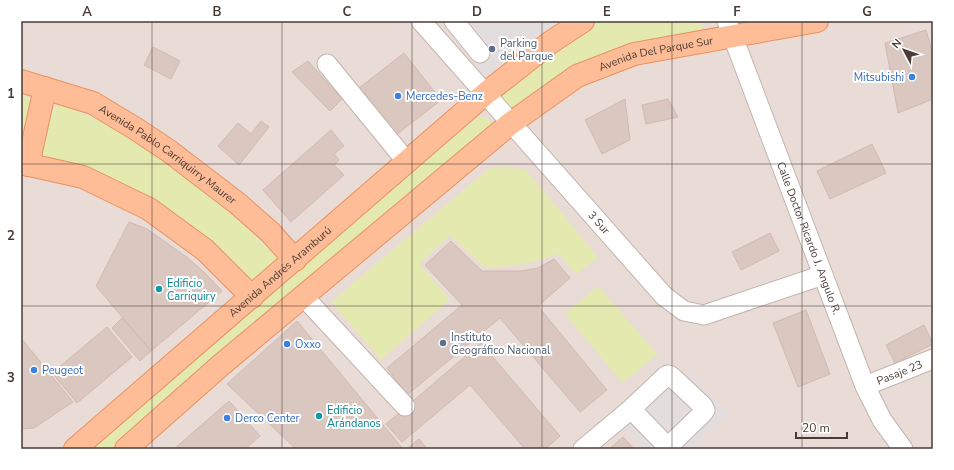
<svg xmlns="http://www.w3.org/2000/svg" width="954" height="470" font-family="'Nunito Sans',sans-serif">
  <rect width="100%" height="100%" fill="#f5ece8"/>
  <rect fill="#e9dcd6" x="21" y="21" width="912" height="428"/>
  <g fill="#e4eaaf">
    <path d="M598,21h102l4,12 -192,80 -13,-16c31,-27 61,-58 99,-76z"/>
    <polygon points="21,94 29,98 30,119 21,150"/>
    <path d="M61,104l70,30 100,79 47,44c-6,10 -13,22 -26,23l-213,-122 1,-14 12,-34z"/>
    <polygon points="482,117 487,117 491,123 492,127 118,449 92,449 91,446 94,441 477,118"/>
    <polygon points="491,167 525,169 598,257 576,274 559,254 520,265 485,268 450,235 419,264 450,299 381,360 331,302"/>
    <polygon points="598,286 657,354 623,383 565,314"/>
  </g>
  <g fill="#e3dedd">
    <polygon points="442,21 557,21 484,77"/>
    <polygon points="688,370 728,415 690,449 645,449 625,427"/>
  </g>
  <g fill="#dac7c0" stroke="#d2b9b0">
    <polygon points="926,30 933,54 933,99 898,113 885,43"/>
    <polygon points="153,47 180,61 171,79 144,65"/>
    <polygon points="404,53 441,100 391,139 354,92"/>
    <polygon points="308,61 342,99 330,111 292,72"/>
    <polygon points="625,99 630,140 602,154 585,120"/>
    <polygon points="668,99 678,117 646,124 642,105"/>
    <polygon points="261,121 269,127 239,165 218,146 238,123 251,134"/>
    <polygon points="331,130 344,146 334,154 339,160 334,165 344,175 291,222 263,190"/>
    <polygon points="872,144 886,173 830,199 817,171"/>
    <polygon points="129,222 147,229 188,258 205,273 222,291 151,351 96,286"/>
    <polygon points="770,233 779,251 741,270 732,252"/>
    <polygon points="451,241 482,271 520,271 538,268 554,259 570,278 538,306 607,390 580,412 500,318 407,395 387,368 462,305 425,265"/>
    <polygon points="806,310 830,374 798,387 773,323"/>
    <polygon points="122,318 151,351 140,361 112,328"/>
    <polygon points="297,321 403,449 296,449 227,384"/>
    <polygon points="924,325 933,344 895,363 886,345"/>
    <polygon points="107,327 132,357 77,403 52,373"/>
    <polygon points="21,338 73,402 34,428 21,429"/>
    <polygon points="481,343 560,436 545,449 525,449 470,385 402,442 386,424"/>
    <polygon points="229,401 260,436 245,449 174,449"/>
    <polygon points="623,437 634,449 609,449"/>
    <polygon points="419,439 427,449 409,449 408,448"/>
  </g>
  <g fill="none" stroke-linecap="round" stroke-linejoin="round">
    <defs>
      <g id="minor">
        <path id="s1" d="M421,21l243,275 20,15 20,4 119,-40"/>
        <polyline points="454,21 480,53"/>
        <path id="s2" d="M727,21l138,365 17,34 21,29"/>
        <polyline points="327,64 407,162"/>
        <polyline points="304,297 405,406"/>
        <path id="s3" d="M865,386l68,-27"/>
        <polyline points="583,449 631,409 667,375 669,375 672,377 703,406 705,410 703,413 671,444 669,445 664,443 631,409"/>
      </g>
      <g id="major">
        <path id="s4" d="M21,81l72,22 43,26 33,22 68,52 33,29 25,28"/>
        <polyline points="21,163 83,177 149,209 205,250 252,297"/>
        <polyline points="28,165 45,88"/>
        <path id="s5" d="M75,449l410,-355 66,-52 32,-21"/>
        <path id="s6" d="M126,449l95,-84 290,-242 66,-47 57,-22 183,-33"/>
      </g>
    </defs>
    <use href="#minor" stroke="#c4b4ad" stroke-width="21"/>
    <use href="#major" stroke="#e89162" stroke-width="24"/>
    <use href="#minor" stroke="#fff" stroke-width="19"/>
    <use href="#major" stroke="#ffbd97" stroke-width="22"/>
  </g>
  <path fill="none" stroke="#483b36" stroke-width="1" stroke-opacity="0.55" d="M152,21v428M282,21v428M412,21v428M542,21v428M672,21v428M802,21v428M21,164h912M21,306h912"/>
  <g fill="#5c6f8a" stroke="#fff" stroke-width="1.5">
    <circle cx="492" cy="49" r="4"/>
    <circle cx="443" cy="343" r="4"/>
  </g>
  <g fill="#3f7fe0" stroke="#fff" stroke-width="1.5">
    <circle cx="912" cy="77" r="4"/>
    <circle cx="398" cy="96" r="4"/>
    <circle cx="287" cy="344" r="4"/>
    <circle cx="34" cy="370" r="4"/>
    <circle cx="227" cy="418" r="4"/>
  </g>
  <g fill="#0f9aa8" stroke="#fff" stroke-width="1.5">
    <circle cx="159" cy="289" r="4"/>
    <circle cx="319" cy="416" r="4"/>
  </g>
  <g text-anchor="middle" stroke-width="4" stroke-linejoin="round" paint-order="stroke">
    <g font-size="11" fill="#4e5e75" stroke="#fff" text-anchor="start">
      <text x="500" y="47">Parking<tspan x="500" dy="13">del Parque</tspan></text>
      <text x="451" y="341">Instituto<tspan x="451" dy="13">Geográfico Nacional</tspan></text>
    </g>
    <g font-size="11" fill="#483b36" stroke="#fff">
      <text dy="4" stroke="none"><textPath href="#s6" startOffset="668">Avenida Del Parque Sur</textPath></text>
      <text dy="4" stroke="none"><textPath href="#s4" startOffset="166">Avenida Pablo Carriquirry Maurer</textPath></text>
      <text dy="4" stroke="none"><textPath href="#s1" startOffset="269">3 Sur</textPath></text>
      <text dy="4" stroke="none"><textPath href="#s2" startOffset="232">Calle Doctor Ricardo J. Angulo R.</textPath></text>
      <text dy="4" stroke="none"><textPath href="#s5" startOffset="271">Avenida Andrés Aramburú</textPath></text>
      <text dy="4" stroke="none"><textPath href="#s3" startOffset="37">Pasaje 23</textPath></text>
    </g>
    <g font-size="11" fill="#366cbe" stroke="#fff" text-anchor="start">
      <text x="904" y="81" text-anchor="end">Mitsubishi</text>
      <text x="406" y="100">Mercedes-Benz</text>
      <text x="295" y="348">Oxxo</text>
      <text x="42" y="374">Peugeot</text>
      <text x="235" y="422">Derco Center</text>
    </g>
    <g font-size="11" fill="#0d838f" stroke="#fff" text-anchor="start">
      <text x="167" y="287">Edificio<tspan x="167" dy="13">Carriquiry</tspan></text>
      <text x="327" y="414">Edificio<tspan x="327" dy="13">Arándanos</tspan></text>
    </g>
  </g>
  <rect width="954" height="470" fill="none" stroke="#ffffff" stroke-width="44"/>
  <g transform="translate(904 50) rotate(311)" stroke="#ffffff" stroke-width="3" paint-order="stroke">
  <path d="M0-3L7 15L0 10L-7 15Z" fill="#483b36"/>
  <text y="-6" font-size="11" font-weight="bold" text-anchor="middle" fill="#483b36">N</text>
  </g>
  <path d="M796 432v6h51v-6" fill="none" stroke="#483b36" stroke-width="2"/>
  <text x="802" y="432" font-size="12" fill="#483b36" stroke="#ffffff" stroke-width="3" paint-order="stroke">20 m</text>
  <rect x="22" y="22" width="910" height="426" fill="none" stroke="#483b36" stroke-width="1.5"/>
  <g font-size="13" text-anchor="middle" font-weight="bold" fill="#483b36">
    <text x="87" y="16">A</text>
    <text x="217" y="16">B</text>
    <text x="347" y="16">C</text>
    <text x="477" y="16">D</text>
    <text x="607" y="16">E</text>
    <text x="737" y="16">F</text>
    <text x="867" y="16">G</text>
    <text x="11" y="98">1</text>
    <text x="11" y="240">2</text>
    <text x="11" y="382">3</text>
  </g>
</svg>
